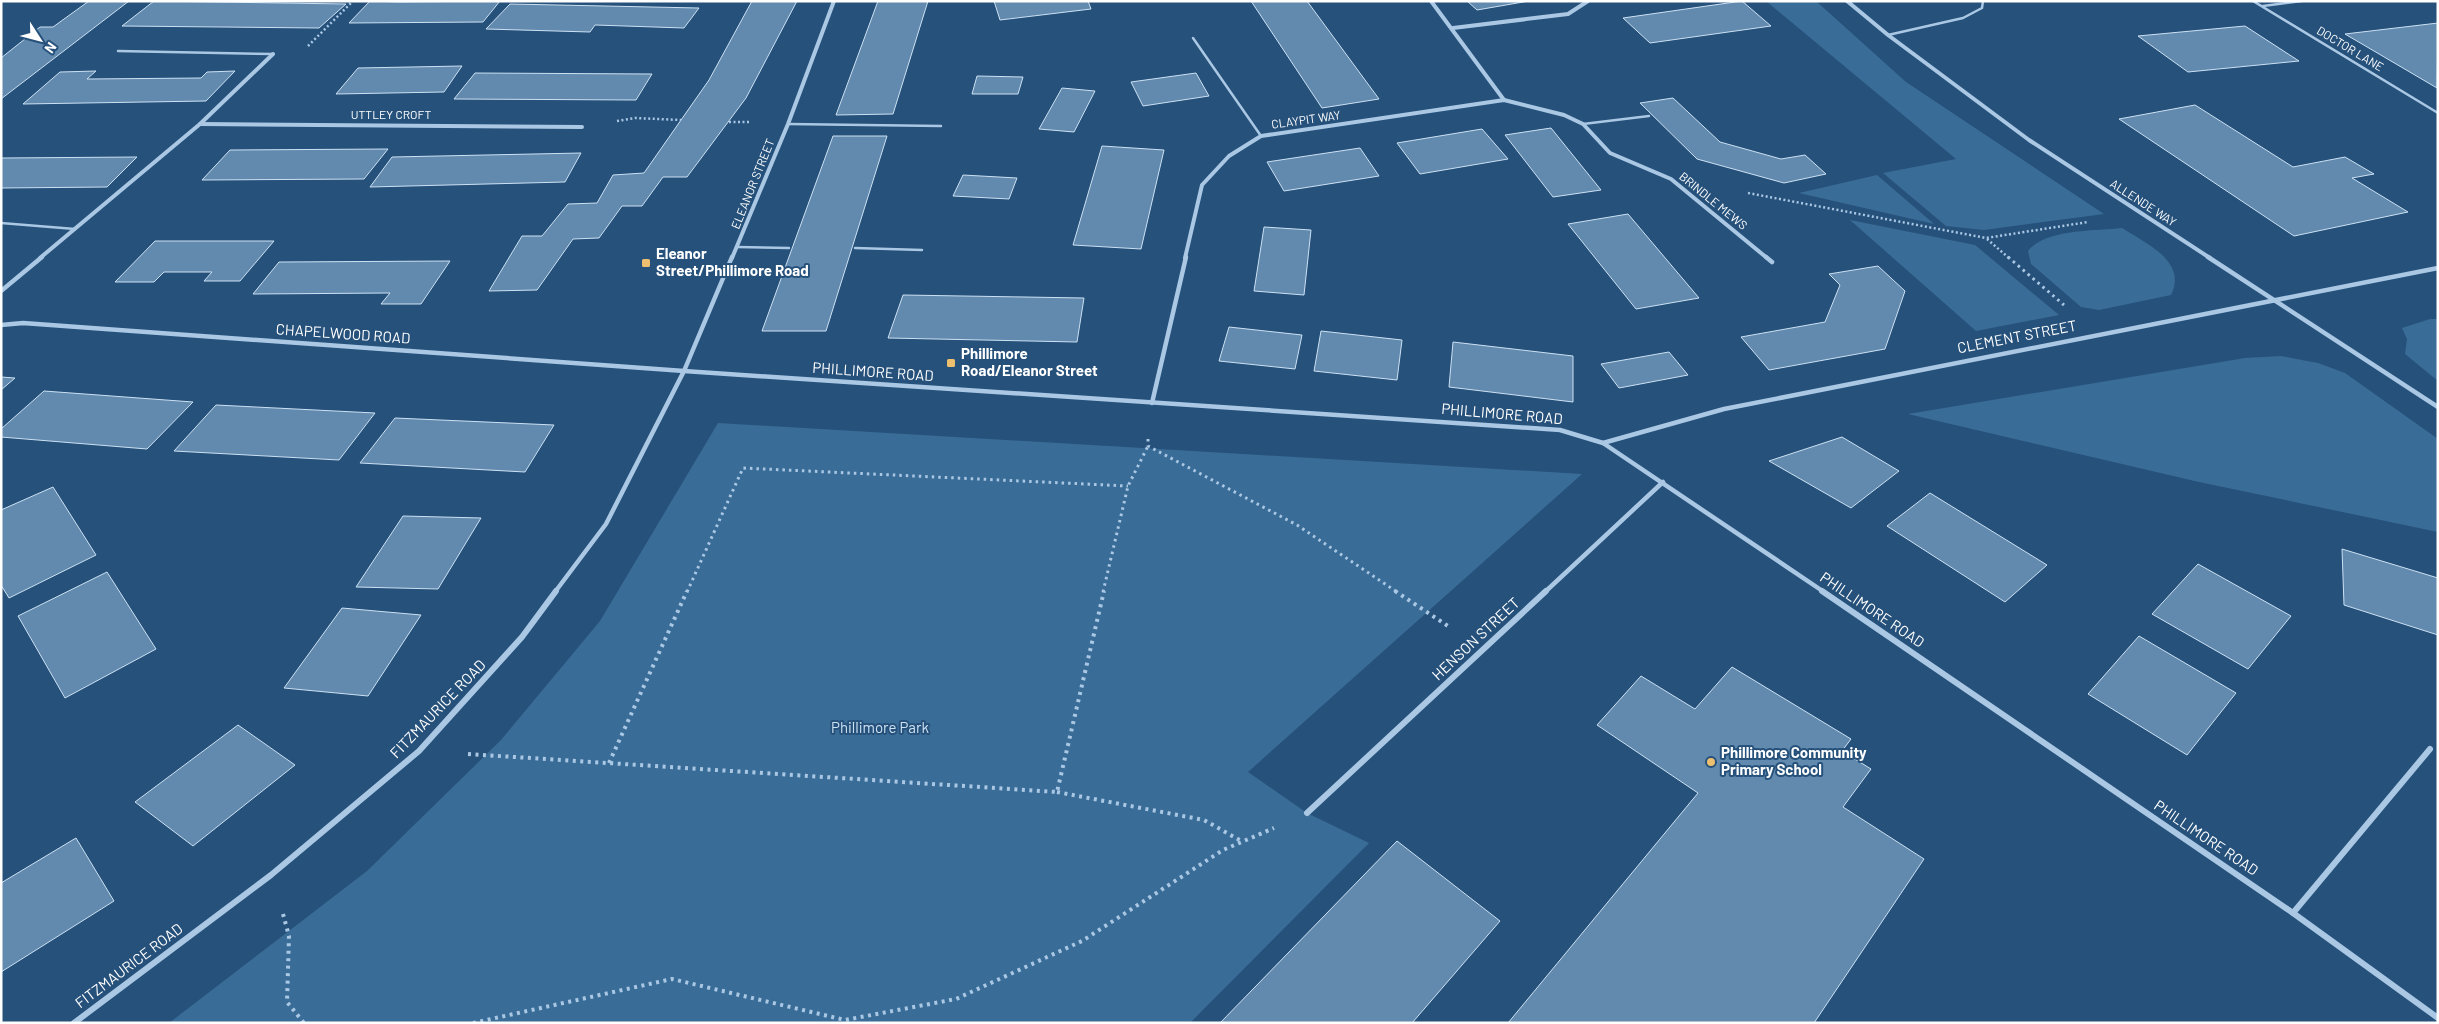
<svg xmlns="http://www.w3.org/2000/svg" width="2439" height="1024" font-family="Barlow,sans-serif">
  <rect width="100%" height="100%" fill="#26517b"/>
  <g fill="#3a6c98">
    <polygon points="1766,1 1816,1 1906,82 2104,214 1984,230 1946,226 1883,173 1956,159"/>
    <polygon points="1877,175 1934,224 1799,193"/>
    <polygon points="1850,220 1975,245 2059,315 1976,331"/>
    <path d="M2122,228c23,15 66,33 49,67l-72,15 -18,-3 -50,-43 -3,-13c17,-22 67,-20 94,-23z"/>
    <polygon points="2430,319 2438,319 2438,381 2405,354 2407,339 2402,328"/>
    <polygon points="2281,356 2318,363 2345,373 2438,439 2438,532 2199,482 1908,414 2245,358"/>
    <polygon points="718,423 1582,474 1248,772 1307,813 1369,843 1190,1023 169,1023 367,871 501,740 600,621"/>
  </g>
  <g fill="#628aae" stroke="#cce1f3">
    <polygon points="89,1 129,1 1,99 1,58 40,27 53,27"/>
    <polygon points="154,1 346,4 319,28 122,26"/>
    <polygon points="370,1 399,2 500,1 483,22 349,23"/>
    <polygon points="752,1 797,1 746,98 687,177 663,177 642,206 622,206 599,238 573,239 537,290 489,291 522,236 542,236 568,204 597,203 613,175 644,173 709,80"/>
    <polygon points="878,1 928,1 893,114 836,115"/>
    <polygon points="994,1 1088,1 1091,9 1000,20"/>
    <polygon points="1251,1 1307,1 1379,99 1322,108"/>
    <polygon points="1467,1 1529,1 1477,10"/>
    <polygon points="1742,1 1771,26 1650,43 1623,18"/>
    <polygon points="510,4 699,8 684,28 595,25 590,32 486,29"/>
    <polygon points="2438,23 2437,88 2345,34"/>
    <polygon points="2245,26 2299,61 2188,72 2138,36"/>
    <polygon points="462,66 444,92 336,94 358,68"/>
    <polygon points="96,71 87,79 201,78 207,72 235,71 206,101 23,104 60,72"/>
    <polygon points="475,73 652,74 636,100 454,99"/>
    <polygon points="1196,73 1209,96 1143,106 1131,82"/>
    <polygon points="977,76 1023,77 1018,94 972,94"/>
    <polygon points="1062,88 1095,91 1074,132 1039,129"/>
    <polygon points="1673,98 1720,142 1781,159 1805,155 1826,174 1784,183 1697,159 1640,103"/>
    <polygon points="2195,105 2293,167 2345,157 2374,174 2352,178 2408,212 2294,236 2119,119"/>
    <polygon points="1551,128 1601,190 1553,197 1505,135"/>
    <polygon points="1482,129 1508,159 1420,174 1397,143"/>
    <polygon points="833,136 887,136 826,331 762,331"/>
    <polygon points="1102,146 1164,150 1141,249 1073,245"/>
    <polygon points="1360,148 1379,176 1284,191 1267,162"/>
    <polygon points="388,149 364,179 202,180 230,150"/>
    <polygon points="581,153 565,182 370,187 392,157"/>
    <polygon points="137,157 107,187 1,188 1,158"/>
    <polygon points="963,175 1017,178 1009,199 953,196"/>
    <polygon points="1628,214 1699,298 1636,309 1568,224"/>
    <polygon points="1264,227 1311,230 1304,295 1254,291"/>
    <polygon points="155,241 274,241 240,281 204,281 212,272 164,272 154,282 115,282"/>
    <polygon points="450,261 421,304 381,304 390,293 253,294 279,262"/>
    <polygon points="1878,266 1905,291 1885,349 1769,370 1741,337 1825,322 1840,285 1829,274"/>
    <polygon points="903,295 1084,298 1077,342 888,338"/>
    <polygon points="1229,327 1302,335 1295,369 1219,361"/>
    <polygon points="1321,331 1402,340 1397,380 1314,371"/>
    <polygon points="1453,342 1573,356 1573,402 1449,387"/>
    <polygon points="1669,352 1688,375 1619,388 1601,364"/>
    <polygon points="1,377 15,378 1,390"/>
    <polygon points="44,391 193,402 147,449 1,437 1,429"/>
    <polygon points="216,405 375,413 339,460 174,451"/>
    <polygon points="395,418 554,425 525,472 360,463"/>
    <polygon points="1842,437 1899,471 1851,508 1769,461"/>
    <polygon points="53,487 96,555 9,598 1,585 1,510"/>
    <polygon points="1930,493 2047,565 2005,602 1887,526"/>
    <polygon points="403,516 481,518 438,589 356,587"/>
    <polygon points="2342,549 2438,578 2438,635 2344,605"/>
    <polygon points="2198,564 2291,616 2248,669 2152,614"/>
    <polygon points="107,572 156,649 65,698 18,616"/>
    <polygon points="342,608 421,615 368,696 284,688"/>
    <polygon points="2139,636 2236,693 2187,755 2088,694"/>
    <polygon points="1732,667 1851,739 1842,751 1871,769 1843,807 1924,859 1814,1023 1508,1023 1698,793 1597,725 1641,676 1695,709"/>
    <polygon points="238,725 295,765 193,846 135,802"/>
    <polygon points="76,838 114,901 1,972 1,883"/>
    <polygon points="1397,841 1500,921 1412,1023 1220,1023"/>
  </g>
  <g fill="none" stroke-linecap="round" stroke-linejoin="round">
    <g stroke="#aac8e4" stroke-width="2.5" stroke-dasharray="2 2.5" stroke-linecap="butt">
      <polyline points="308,46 353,1"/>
      <polyline points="617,121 635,118 681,120"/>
      <polyline points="729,122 751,122"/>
      <polyline points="1748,193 1986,238 2088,222"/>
      <polyline points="1987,239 2009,258"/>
    </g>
    <g stroke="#aac8e4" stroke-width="3" stroke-dasharray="2.5 4" stroke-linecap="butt">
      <polyline points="2008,257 2064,305"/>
      <polyline points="1148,439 1148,446 1297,525 1397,592"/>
      <polyline points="687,592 743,468 1128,486"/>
      <polyline points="1103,592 1128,486 1148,446"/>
    </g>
    <g stroke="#aac8e4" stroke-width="4" stroke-dasharray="3 4.5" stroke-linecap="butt">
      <polyline points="1395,591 1451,628"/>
      <polyline points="468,754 1057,792 1104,591"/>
      <polyline points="609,763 687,591"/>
      <polyline points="1057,792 1204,820 1243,842"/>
      <polyline points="283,914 289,936 287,1002 304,1023"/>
      <polyline points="473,1023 672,979 845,1020 956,999 1082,941 1223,850 1274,828"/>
    </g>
    <g stroke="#aac8e4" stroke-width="2.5">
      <polyline points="2253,1 2438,113"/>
      <polyline points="2263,6 2302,1"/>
      <polyline points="1888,35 1963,18 1982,8 1983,1"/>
      <polyline points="1193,38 1261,136"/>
      <polyline points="118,51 273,54"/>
      <polyline points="788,124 941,126"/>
      <polyline points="1583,124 1649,116"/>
      <polyline points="1,223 75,229"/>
      <polyline points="737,247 789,248"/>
      <polyline points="855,248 922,250"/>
    </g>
    <g stroke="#aac8e4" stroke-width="4">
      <polyline points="1431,1 1504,100"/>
      <polyline points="1847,1 1888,35 2029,140 2210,258"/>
      <polyline points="1453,28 1568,14 1588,1"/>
      <polyline points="200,124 582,127"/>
      <polyline points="40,258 200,124 273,54"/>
      <polyline points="732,258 788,124 834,1"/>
      <polyline points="1185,258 1202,185 1229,156 1261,136 1504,100 1564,115 1583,124 1610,153 1671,179 1767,258"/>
    </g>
    <g stroke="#aac8e4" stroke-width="4.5">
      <polyline points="1766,257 1772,262"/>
      <polyline points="2208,257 2438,407"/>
      <polyline points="1,291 42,257"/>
      <polyline points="1,325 23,323 684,371 1560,430 1603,443 1824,592"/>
      <polyline points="1152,403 1186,257"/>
      <polyline points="1603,443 1724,409 2438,268"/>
      <polyline points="555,592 606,524 684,371 732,257"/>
      <polyline points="1545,592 1663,482"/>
    </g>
    <g stroke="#aac8e4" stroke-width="6">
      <polyline points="1822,591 2293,913 2438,1018"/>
      <polyline points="1307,813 1546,591"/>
      <polyline points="2293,913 2430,749"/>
      <polyline points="74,1023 271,875 419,751 522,637 556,591"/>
    </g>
  </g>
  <g fill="#edbf6f" stroke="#26517b" stroke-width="2">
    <rect x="641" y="258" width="10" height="10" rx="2.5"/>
    <rect x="946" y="358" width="10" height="10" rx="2.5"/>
    <circle cx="1711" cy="762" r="5"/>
  </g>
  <g text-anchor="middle" stroke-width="4" stroke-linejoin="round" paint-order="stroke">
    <g font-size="12" fill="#fff" stroke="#26517b">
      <text transform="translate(2350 49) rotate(31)" y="4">DOCTOR LANE</text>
      <text x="391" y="119">UTTLEY CROFT</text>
      <text transform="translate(1306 120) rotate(-8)" y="4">CLAYPIT WAY</text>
      <text transform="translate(753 184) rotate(-68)" y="4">ELEANOR STREET</text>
      <text transform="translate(1713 201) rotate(39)" y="4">BRINDLE MEWS</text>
      <text transform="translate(2143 203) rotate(33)" y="4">ALLENDE WAY</text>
    </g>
    <g font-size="15" font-weight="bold" fill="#fff" stroke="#26517b" text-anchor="start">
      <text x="656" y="259">Eleanor<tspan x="656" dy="17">Street/Phillimore Road</tspan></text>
      <text x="961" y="359">Phillimore<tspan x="961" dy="17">Road/Eleanor Street</tspan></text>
      <text x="1721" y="758">Phillimore Community<tspan x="1721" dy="17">Primary School</tspan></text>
    </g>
    <g font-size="15" fill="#fff" stroke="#26517b">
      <text transform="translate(343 334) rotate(4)" y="5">CHAPELWOOD ROAD</text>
      <text transform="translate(2017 337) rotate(-11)" y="5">CLEMENT STREET</text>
      <text transform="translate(873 372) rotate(4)" y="5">PHILLIMORE ROAD</text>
      <text transform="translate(1502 414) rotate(5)" y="5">PHILLIMORE ROAD</text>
      <text transform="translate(1872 610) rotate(34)" y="5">PHILLIMORE ROAD</text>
      <text transform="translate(1476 639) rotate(-43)" y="5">HENSON STREET</text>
      <text transform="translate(438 709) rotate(-46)" y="5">FITZMAURICE ROAD</text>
      <text transform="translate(2206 838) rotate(34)" y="5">PHILLIMORE ROAD</text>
      <text transform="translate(129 966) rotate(-37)" y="5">FITZMAURICE ROAD</text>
    </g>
    <g font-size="15" fill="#cce1f3" stroke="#26517b">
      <text x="880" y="733">Phillimore Park</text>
    </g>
  </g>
  <rect width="2439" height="1024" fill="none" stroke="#ffffff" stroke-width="5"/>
  <g transform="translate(40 40) rotate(126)" stroke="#26517b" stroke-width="4" paint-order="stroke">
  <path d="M0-4L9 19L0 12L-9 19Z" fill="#ffffff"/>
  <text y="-8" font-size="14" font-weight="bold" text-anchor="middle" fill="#ffffff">N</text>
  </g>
</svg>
